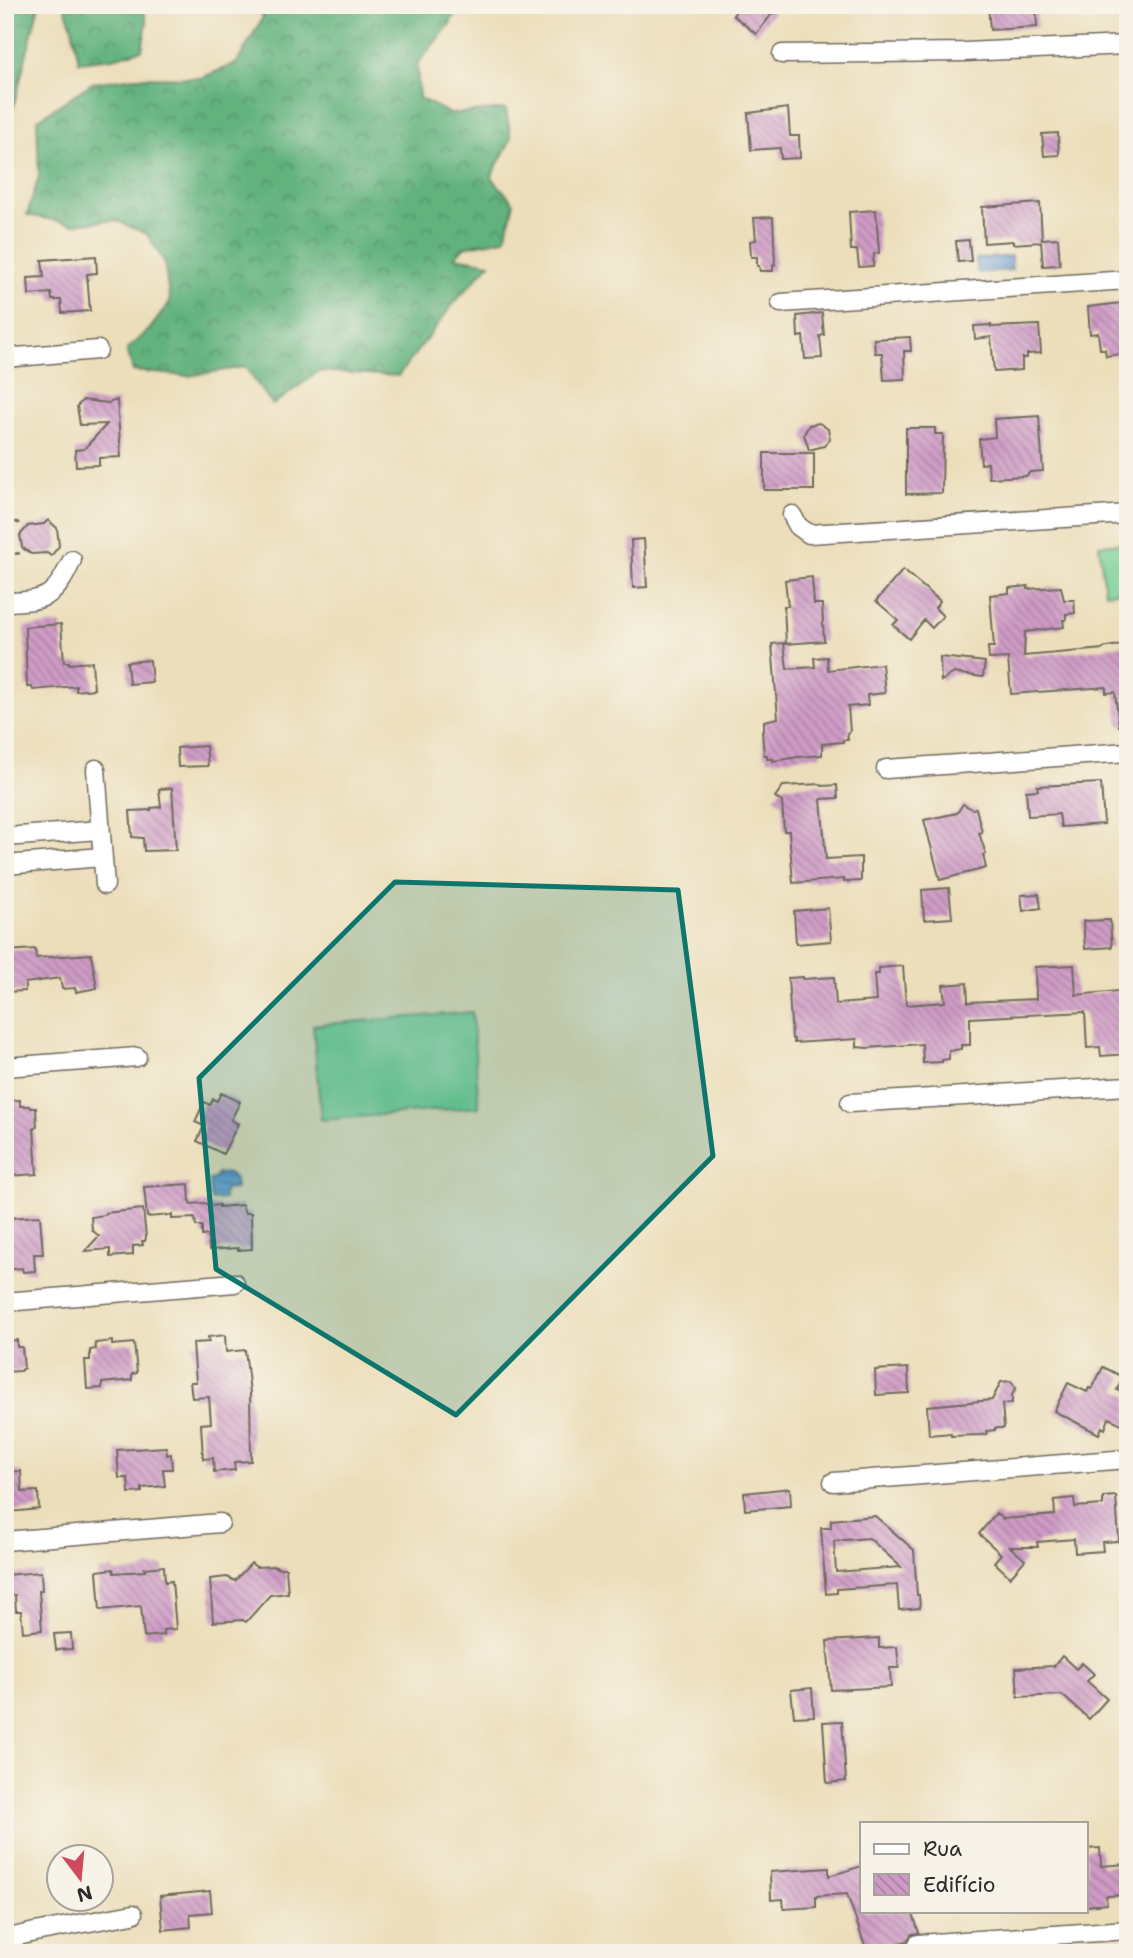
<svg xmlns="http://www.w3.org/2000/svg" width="1133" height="1958" font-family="'Shantell Sans',sans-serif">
  <defs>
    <pattern id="forest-crowns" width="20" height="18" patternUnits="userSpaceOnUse" patternTransform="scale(1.75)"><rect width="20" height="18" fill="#62b27e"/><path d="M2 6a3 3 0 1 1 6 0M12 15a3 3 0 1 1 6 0" fill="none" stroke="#519167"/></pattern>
    <pattern id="water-rules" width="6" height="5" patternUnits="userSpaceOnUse" patternTransform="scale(1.75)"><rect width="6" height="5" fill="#699fd6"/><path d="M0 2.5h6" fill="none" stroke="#5782ae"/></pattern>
    <pattern id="building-back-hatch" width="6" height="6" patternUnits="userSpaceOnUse" patternTransform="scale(1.75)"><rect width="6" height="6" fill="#cf9bc6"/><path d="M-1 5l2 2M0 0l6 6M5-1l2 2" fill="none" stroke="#a87fa1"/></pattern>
  </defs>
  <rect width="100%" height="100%" fill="#f7f3e8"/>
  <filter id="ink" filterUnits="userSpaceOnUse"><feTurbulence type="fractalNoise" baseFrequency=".0143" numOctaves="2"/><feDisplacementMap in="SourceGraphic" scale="14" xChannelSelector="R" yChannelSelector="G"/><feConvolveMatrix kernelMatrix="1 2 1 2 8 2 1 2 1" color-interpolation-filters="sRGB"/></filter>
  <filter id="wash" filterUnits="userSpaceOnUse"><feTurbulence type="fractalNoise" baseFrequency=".00686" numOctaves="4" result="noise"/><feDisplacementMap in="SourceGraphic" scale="28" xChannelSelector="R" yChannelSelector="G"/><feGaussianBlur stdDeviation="1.57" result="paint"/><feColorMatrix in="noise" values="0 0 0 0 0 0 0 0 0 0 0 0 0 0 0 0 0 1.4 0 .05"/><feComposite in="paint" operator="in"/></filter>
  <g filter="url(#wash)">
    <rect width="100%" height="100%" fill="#ecdeba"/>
    <g fill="#78d095" stroke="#527e60" stroke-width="2">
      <polygon points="1120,543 1125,591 1105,593 1099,545"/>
      <polygon points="472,1012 479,1107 321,1120 313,1025"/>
    </g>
    <g fill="url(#forest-crowns)" stroke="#466e54" stroke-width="2">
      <polygon points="5,5 39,5 5,141"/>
      <polygon points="64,5 142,5 147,22 142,50 113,58 79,62 72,27"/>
      <polygon points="256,5 459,5 450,24 417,64 419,98 450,114 506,109 511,139 491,177 514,203 505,239 464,247 455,257 490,263 455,302 398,376 319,371 273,405 245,367 188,376 133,371 127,349 149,330 170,302 164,261 147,234 115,220 73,224 27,215 39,176 37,120 92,83 136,77 201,78 237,63 263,17"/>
    </g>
    <g fill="url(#water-rules)" stroke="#4a6580" stroke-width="2">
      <polygon points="1011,256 1012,270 977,273 976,259"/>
      <polygon points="229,1173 235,1179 236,1189 224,1190 224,1199 211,1200 209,1180 214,1179 217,1174"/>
    </g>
    <g id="blocks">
      <g fill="url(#building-back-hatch)" fill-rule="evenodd">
        <polygon points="741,5 779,5 756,34 733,15"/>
        <polygon points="988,5 1036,5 1037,27 990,30"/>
        <polygon points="788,108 790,136 799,136 800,158 781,159 780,148 751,150 748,113"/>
        <polygon points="1058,133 1059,155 1044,156 1042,134"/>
        <polygon points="1040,203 1042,239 1058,238 1060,265 1043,266 1041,242 1013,244 1013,241 984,243 982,207"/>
        <polygon points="876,210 879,253 874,254 873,266 859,267 857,250 851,250 849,212"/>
        <polygon points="773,217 775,265 773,265 773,271 760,271 759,266 757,266 757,257 751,257 750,241 756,240 754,218"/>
        <polygon points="969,240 971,261 958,262 956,241"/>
        <polygon points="96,256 97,273 87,274 90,311 62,313 61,300 52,300 51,293 29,295 28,278 44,277 42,260"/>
        <polygon points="1121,303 1125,346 1121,347 1122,354 1106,356 1105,349 1100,349 1098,333 1090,334 1088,307"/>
        <polygon points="822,313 824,335 820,336 822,358 805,359 803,336 798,337 797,316"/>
        <polygon points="991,325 991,327 1039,325 1041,353 1027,354 1027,358 1022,358 1022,370 994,372 991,337 975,339 974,326"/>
        <polygon points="910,337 911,351 904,351 905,379 884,380 882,353 875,353 874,339"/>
        <polygon points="83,400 108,403 117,400 121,457 99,458 99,465 76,466 75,450 84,449 107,424 80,425 77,406"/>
        <polygon points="1039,416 1043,471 1030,472 1026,476 989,478 988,463 981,464 979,439 995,437 994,419"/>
        <polygon points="819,423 828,429 830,439 824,446 809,450 804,434 809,425"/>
        <polygon points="906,428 935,428 935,434 943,434 942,493 906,494"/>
        <rect x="764" y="453" width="50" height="37"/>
        <polygon points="48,520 57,528 59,546 51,556 47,553 31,554 22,547 20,535 28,526 44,524"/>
        <polygon points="644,539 647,587 633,588 631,540"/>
        <polygon points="903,570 940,601 935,608 943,616 932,628 924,620 909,639 893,625 898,620 876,601"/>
        <polygon points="812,577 814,604 822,604 824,641 786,644 784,606 788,606 785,580"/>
        <polygon points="1028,586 1028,589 1061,587 1064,600 1074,600 1075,613 1066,614 1066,620 1063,620 1064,627 1025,632 1024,656 1103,649 1103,648 1112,646 1128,645 1128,726 1119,726 1115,692 1106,693 1106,687 1011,694 1008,658 989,659 988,647 994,647 990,595 1009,593 1009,588"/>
        <polygon points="61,624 64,662 69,662 69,664 92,662 94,689 76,691 76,686 33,690 32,687 27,687 25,627"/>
        <polygon points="784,643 787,669 815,667 814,658 827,657 828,670 882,664 885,693 867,695 868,705 848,707 850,732 847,733 848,740 843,740 843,742 822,744 822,755 798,757 773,761 773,759 767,759 767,755 764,755 762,731 764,731 764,721 778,718 772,644"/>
        <polygon points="940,657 985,662 983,677 954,673 941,681"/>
        <polygon points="150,660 152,682 129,684 127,662"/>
        <polygon points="206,746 208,766 178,767 177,748"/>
        <polygon points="1101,783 1104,824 1061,827 1059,814 1028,816 1026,791 1038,790 1037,786"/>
        <polygon points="821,784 822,786 837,785 838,798 821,799 826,859 861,857 861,881 844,882 844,879 793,883 789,831 784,831 782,802 775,797 783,786"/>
        <polygon points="172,788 176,850 144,851 143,838 132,837 130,811 151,810 151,808 161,807 159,789"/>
        <polygon points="963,804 972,809 976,808 982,832 979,833 986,854 983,855 986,868 940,880 924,820 957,813"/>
        <polygon points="949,888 952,918 924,920 922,890"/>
        <polygon points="1039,894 1041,908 1023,911 1021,895"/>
        <polygon points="828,908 831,941 796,944 794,911"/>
        <polygon points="1110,920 1112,947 1085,949 1083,921"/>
        <polygon points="35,949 36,958 91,954 97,988 76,992 75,988 62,989 60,978 25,983 25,991 5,992 7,951"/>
        <polygon points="1074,965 1076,995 1118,991 1124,997 1126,1019 1128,1021 1128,1054 1101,1056 1100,1047 1087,1048 1085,1012 970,1018 970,1045 961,1045 961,1049 949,1051 949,1059 942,1060 942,1062 923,1063 922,1044 867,1048 857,1047 857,1039 794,1043 794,1039 792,1039 788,978 803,977 803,979 834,977 836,1004 876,1001 874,974 879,974 879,968 903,966 906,1005 945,1002 943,985 967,983 968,1002 1036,999 1035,967"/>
        <polygon points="221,1093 240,1102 231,1120 238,1124 223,1154 197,1141 204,1126 195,1122 204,1102 210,1105 213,1099 217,1101"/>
        <polygon points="20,1100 20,1106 30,1106 31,1108 36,1108 37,1127 34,1128 37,1174 9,1176 9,1168 5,1165 8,1161 7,1144 5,1142 5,1101"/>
        <polygon points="189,1184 190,1204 205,1203 210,1206 219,1205 219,1207 242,1205 245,1213 251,1213 252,1249 238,1250 238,1248 209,1250 208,1235 202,1236 202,1226 196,1226 195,1218 172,1219 172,1215 147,1217 144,1187"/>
        <polygon points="143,1209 146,1237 145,1241 142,1241 143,1245 133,1246 133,1255 110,1257 110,1249 85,1251 99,1236 92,1230 91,1217 105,1215 105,1213"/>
        <polygon points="40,1216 43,1254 34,1254 35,1271 23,1272 22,1268 5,1270 5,1242 10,1242 9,1218"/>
        <polygon points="225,1335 226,1352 245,1350 250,1393 251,1461 234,1462 235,1470 214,1472 213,1458 203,1459 201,1424 211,1423 209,1397 192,1398 190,1382 196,1382 193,1343 209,1342 208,1337"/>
        <polygon points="17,1340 17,1347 22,1347 24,1368 20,1371 5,1372 5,1341"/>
        <polygon points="112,1341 112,1345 134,1343 137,1373 132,1374 132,1380 102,1383 102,1388 87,1389 85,1360 90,1360 90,1350 96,1349 95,1343"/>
        <polygon points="1103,1367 1123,1377 1117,1390 1128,1395 1128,1427 1109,1418 1105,1429 1102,1427 1099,1434 1054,1411 1068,1383 1087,1392 1089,1388 1092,1389"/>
        <polygon points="908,1368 909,1393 876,1395 875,1370"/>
        <polygon points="1011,1381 1016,1388 1012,1395 1012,1403 1002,1404 1004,1428 995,1428 995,1430 986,1431 987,1434 980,1435 951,1436 951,1433 929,1435 927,1406 992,1400 1001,1382"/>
        <polygon points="166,1447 167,1455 171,1454 172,1469 163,1469 165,1486 142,1488 142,1492 129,1493 128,1478 119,1478 117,1450"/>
        <polygon points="21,1471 22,1492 38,1491 39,1509 10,1512 10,1507 5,1507 5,1472"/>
        <polygon points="790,1488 791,1506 745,1510 744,1493"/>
        <polygon points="1116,1496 1119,1541 1102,1542 1103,1551 1075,1553 1074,1539 1037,1542 1038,1547 1010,1547 1025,1560 1010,1577 994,1562 1001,1554 979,1534 996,1513 1003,1519 1055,1515 1054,1500 1074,1498 1075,1507 1103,1505 1103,1497"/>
        <path d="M875,1516l39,34 3,45h2l1,13 -21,2 -2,-25 -60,4v4l-11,1 -5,-66h10v-8zM869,1538l32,29 -65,5 -2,-31z"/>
        <polygon points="251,1563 256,1567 276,1566 277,1568 286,1568 288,1593 270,1595 246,1622 243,1620 213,1622 210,1579 227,1577 235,1581"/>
        <polygon points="164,1566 165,1582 172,1581 176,1629 163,1630 164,1635 144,1637 141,1606 100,1610 97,1571 113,1569 114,1573 145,1571 144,1568"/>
        <polygon points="41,1572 42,1590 39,1591 42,1630 23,1632 21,1611 16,1611 15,1595 5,1596 5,1575"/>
        <polygon points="71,1633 72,1649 56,1650 54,1634"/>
        <polygon points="879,1638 879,1648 897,1647 899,1668 890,1668 891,1687 831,1690 827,1641"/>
        <polygon points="1062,1656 1076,1669 1082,1663 1094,1674 1087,1681 1107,1699 1089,1719 1062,1695 1018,1697 1016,1668 1054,1666"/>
        <polygon points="812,1688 814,1716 794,1717 791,1690"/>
        <polygon points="842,1721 846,1781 827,1783 823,1722"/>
        <polygon points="1100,1848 1101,1866 1128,1864 1128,1895 1106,1896 1107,1904 1086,1906 1086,1849"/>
        <polygon points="862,1866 862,1911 912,1911 919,1933 912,1934 907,1941 867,1952 847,1894 816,1896 816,1907 784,1909 783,1899 771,1900 770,1872 829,1868 829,1876"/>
        <polygon points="210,1891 212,1912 190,1914 191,1927 163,1930 160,1896"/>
      </g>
    </g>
  </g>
  <g filter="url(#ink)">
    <use href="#blocks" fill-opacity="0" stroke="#6f6a5d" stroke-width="2"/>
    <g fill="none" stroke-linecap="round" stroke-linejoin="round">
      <defs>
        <g id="minor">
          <polyline points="782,54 964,52 1128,45"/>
          <polyline points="781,303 1128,280"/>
          <polyline points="5,358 98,350"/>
          <polyline points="792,515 798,526 809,534 1128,514"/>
          <path d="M5,602c41,-1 50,-4 67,-42"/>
          <polyline points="96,769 105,885"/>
          <polyline points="886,769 1128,752"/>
          <polyline points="5,837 100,830"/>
          <polyline points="5,865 102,857"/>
          <polyline points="5,1067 137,1057"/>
          <polyline points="850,1103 1128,1086"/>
          <polyline points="5,1302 235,1283"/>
          <polyline points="833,1482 1128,1459"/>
          <polyline points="5,1541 220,1523"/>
          <polyline points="5,1939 35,1932 133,1914"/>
          <polyline points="918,1944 1128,1930"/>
        </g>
      </defs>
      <use href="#minor" stroke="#6f6a5d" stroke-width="21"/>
      <g stroke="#6f6a5d" stroke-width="2.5" stroke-dasharray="5 5" stroke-linecap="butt">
        <polyline points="5,523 17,522 23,527"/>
        <polyline points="5,555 21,553 25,548"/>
      </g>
      <use href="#minor" stroke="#fff" stroke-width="18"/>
    </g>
  </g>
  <path fill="#0f766e" fill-opacity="0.2" stroke="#0f766e" stroke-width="5" stroke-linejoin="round" d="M395,882l283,8 35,266 -257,259 -240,-146 -17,-191z"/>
  <rect width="1133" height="1958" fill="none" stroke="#f7f3e8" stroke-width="28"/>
  <rect x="860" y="1822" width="228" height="91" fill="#f7f3e8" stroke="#a5a39c" stroke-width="2"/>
  <rect x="874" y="1844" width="35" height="10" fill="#ffffff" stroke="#a5a39c" stroke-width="2"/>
  <text x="923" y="1856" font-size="21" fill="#2b2b2b">Rua</text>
  <rect x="874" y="1874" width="35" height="21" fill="url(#building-back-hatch)" stroke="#a5a39c" stroke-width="2"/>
  <text x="923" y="1892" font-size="21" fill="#2b2b2b">Edifício</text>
  <g transform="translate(80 1878) rotate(164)"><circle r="33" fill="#f7f3e8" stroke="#a5a39c" stroke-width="2"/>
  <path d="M0-5L12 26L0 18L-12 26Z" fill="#d1495b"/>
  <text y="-10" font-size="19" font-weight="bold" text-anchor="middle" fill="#2b2b2b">N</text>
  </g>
</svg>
